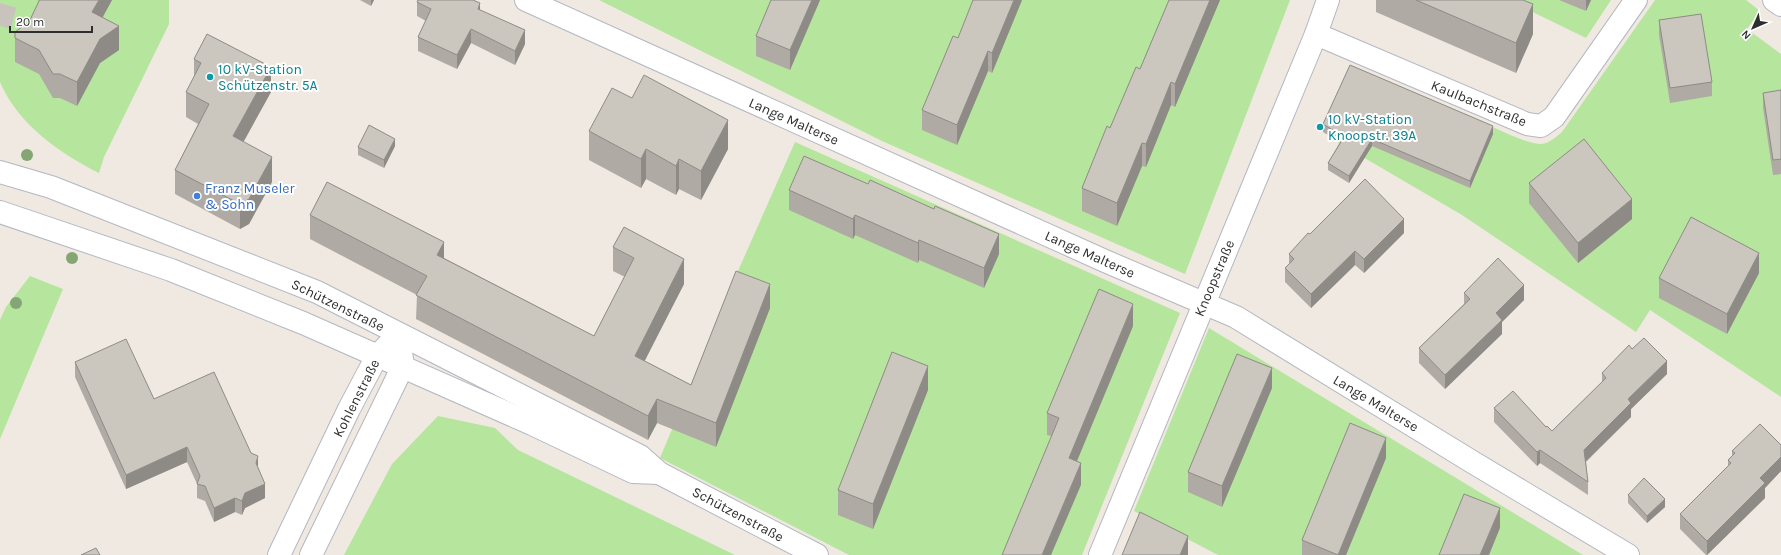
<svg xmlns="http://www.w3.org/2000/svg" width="1781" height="555" font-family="Karla,sans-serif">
  <rect width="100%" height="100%" fill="#efe9e1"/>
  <g fill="#b6e59e">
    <path d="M0,0h169v24l-65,133 -5,16c-40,-20 -81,-49 -99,-91z"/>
    <polygon points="599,0 1290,0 1185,274 882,141"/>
    <polygon points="1508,0 1611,0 1586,38"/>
    <path d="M1655,0h91l14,11 -13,18 34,25v343l-131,-87 -14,22 -174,-117 -135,-79 5,-9 118,52 19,-63c17,7 55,28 72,28 9,-1 15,-7 21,-12z"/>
    <polygon points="795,142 1180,313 1082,555 849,555 660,458 738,271"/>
    <polygon points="30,276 63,289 0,439 0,320 6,307"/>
    <polygon points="1209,328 1583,555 1218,555 1134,511"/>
    <polygon points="438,416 495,428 518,450 735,555 344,555 392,464"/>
  </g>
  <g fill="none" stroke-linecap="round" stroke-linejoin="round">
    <polyline stroke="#c8c4bd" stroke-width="22" stroke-dasharray="22 11" stroke-linecap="butt" points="0,26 7,0"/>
    <defs>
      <g id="minor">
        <polyline points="526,0 1105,261 1236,317 1474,463 1628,555"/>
        <polyline points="1774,0 1781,5"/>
        <polyline points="1316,34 1527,124 1541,126 1554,117 1636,0"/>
        <polyline points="0,172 51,187 317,292 640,456 659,473 817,555"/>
        <polyline points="0,212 171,270 303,323 532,424 633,472 659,473"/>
        <polyline points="279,555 349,409 377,356 388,345"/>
        <polyline points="311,555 403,366 401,352"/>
        <polyline points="1100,555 1316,34 1328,0"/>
      </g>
    </defs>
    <use href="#minor" stroke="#b4b7c1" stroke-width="24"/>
    <use href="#minor" stroke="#fff" stroke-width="22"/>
  </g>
  <g fill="#84a574">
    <circle cx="27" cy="155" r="6"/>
    <circle cx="72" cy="258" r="6"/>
    <circle cx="16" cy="303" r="6"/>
  </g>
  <g fill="#afaba4">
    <polygon points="39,0 112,0 102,17 119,50 100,63 77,106 60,98 53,98 39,74 15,62 15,32 29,22 39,2"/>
    <polygon points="360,0 374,0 371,6"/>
    <polygon points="771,0 820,0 790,70 756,56 756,36"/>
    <polygon points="1022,0 992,73 988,71 957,145 922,130 922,110 958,38"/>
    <polygon points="1169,0 1220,0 1175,107 1171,105 1146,167 1142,166 1117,226 1082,211 1082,188 1110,128 1140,69"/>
    <polygon points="1376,0 1523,0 1533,34 1516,73 1376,12"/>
    <polygon points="1559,0 1591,0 1586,11"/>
    <polygon points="417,2 480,10 525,44 515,65 471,43 457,69 418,51 418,37 426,21 417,16"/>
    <polygon points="1659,20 1712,82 1712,96 1670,103 1659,35"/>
    <polygon points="194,59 271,92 243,142 272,182 249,224 240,229 175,194 175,170 198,124 186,117 186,92 194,78"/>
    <polygon points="1781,90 1781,174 1773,175 1763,108 1763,93"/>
    <polygon points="1323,124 1493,134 1470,188 1372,146 1349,183 1328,170 1328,163 1340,142 1323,132"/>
    <polygon points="589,131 728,149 701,200 679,189 676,195 646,179 641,188 589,160"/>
    <polygon points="395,146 384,168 358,155 358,147"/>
    <polygon points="1529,183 1632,219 1578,263 1529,203"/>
    <polygon points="789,190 999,254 984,288 919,260 918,263 855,235 853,239 789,210"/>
    <polygon points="310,215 444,258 594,336 625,277 613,271 613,247 684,284 644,361 691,385 770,308 716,447 657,423 648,440 416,319 417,295 310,239"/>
    <polygon points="1404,233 1364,273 1355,265 1311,308 1285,282 1285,268 1289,264 1289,254 1310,234"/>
    <polygon points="1759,273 1727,334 1659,298 1659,278"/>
    <polygon points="1464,293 1524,300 1502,322 1502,334 1445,389 1419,363 1419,348 1464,304"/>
    <polygon points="1133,326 1077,461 1081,485 1051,436 1047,435 1047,413"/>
    <polygon points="1632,349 1667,374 1631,409 1631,417 1586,462 1588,482 1588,495 1540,463 1537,466 1494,422 1494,408 1546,427 1552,431 1602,382 1602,373"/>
    <polygon points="75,362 258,468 265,498 245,508 242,515 235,512 214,522 205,501 197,498 197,484 187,462 126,489 75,377"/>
    <polygon points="1272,388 1222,507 1188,492 1188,472"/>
    <polygon points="928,390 873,529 838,515 838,490"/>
    <polygon points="1781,445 1781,471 1765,488 1765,498 1707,555 1706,555 1680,529 1680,514 1728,467 1728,460 1732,456 1732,451"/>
    <polygon points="1386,458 1346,555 1302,555 1302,540"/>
    <polygon points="1628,495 1665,507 1647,523 1628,503"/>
  </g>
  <g fill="#8e8b86">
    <polygon points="99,0 112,0 92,37 92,12"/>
    <polygon points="371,0 374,0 371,6"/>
    <polygon points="812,0 820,0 790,70 790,50"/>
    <polygon points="1014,0 1022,0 992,73 992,53"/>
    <polygon points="1210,0 1220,0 1175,107 1175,84"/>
    <polygon points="1586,0 1591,0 1586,11"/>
    <polygon points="480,3 480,17 478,9"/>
    <polygon points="1533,4 1533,34 1516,73 1516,43"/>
    <polygon points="119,26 119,50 100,63 77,106 77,82 100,39"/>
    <polygon points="471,29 471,43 457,69 457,55"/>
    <polygon points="525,30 525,44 515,65 515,51"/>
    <polygon points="988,51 988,71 957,145 957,125"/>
    <polygon points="271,67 271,92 233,161 233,136"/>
    <polygon points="1171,82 1171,105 1146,167 1146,144"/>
    <polygon points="728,120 728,149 701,200 701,171"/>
    <polygon points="1493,126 1493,134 1470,188 1470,181"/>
    <polygon points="395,139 395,146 384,168 384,160"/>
    <polygon points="1372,139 1372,146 1349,183 1349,176"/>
    <polygon points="1142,143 1142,166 1117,226 1117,203"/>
    <polygon points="646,149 646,179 641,188 641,159"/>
    <polygon points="272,157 272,182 249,224 240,229 240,204"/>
    <polygon points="679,159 679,189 676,195 676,166"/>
    <polygon points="1632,199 1632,219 1578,263 1578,243"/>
    <polygon points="855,215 855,235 853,239 853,219"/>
    <polygon points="1404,219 1404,233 1364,273 1364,259"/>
    <polygon points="999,234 999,254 984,288 984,268"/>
    <polygon points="919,240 919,260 918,263 918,243"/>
    <polygon points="444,242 444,266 437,255"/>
    <polygon points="1355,251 1355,265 1311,308 1311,294"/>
    <polygon points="1759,253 1759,273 1727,334 1727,314"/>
    <polygon points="684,259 684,284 635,380 635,356"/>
    <polygon points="770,284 770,308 716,447 716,423"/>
    <polygon points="1524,285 1524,300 1502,322 1502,334 1445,389 1445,375 1496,313"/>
    <polygon points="1133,304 1133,326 1069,480 1069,458"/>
    <polygon points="1667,361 1667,374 1631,409 1631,417 1584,463 1584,450 1628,399"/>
    <polygon points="928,366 928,390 873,529 873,504"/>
    <polygon points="1272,368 1272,388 1222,507 1222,486"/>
    <polygon points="657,399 657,423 648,440 648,416"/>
    <polygon points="1386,438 1386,458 1346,555 1338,555"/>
    <polygon points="187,447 187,462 126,489 126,475"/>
    <polygon points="1540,450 1540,463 1537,466 1537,452"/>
    <polygon points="258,456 258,471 256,463"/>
    <polygon points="1781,457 1781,471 1765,488 1765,498 1707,555 1707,541 1760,478"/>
    <polygon points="1081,463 1081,485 1051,555 1042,555"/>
    <polygon points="265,484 265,498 245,508 242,515 242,501 245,493"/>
    <polygon points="235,498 235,512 214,522 214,508"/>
    <polygon points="1665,499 1665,507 1647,523 1647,516"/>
    <polygon points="1500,508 1500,528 1489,555 1480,555"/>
    <polygon points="1188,536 1188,555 1180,555"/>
  </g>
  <g fill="#cbc7bf" stroke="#8e8b86">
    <polygon points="39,0 99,0 92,12 119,26 100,39 77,82 60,74 53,74 39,50 15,38 15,32 29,22 39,1"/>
    <polygon points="418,0 473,0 480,3 478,9 525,30 515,51 471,29 457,55 418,37 431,9 417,2"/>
    <polygon points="771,0 812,0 790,50 756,36"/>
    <polygon points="973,0 1014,0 992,53 988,51 957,125 922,110 953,36 958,38"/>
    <polygon points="1169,0 1210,0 1175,84 1171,82 1146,144 1142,143 1117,203 1082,188 1107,126 1110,128 1136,67 1140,69"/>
    <polygon points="1416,0 1523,0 1533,4 1516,43"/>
    <polygon points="1701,14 1712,82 1670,88 1659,20"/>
    <polygon points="207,34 271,67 233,136 272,157 249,199 240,204 175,170 209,104 186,92 201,63 194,59"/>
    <polygon points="1350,65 1493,126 1470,181 1372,139 1349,176 1328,163 1344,137 1323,124"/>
    <polygon points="644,75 728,120 701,171 679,159 676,166 646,149 641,159 589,131 612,88 632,98"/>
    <polygon points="1781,90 1781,159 1773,160 1763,93"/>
    <polygon points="369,125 395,139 384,160 358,147"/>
    <polygon points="1584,139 1632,199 1578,243 1529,183"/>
    <polygon points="804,156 868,184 870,180 934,209 935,206 999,234 984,268 919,240 918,243 855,215 853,219 789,190"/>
    <polygon points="1365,179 1404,219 1364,259 1355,251 1311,294 1285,268 1294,259 1289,254 1308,233 1310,234"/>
    <polygon points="327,182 444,242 437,255 594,336 634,258 613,247 624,227 684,259 635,356 691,385 736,271 770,284 716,423 657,399 648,416 416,295 427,276 310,215"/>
    <polygon points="1691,217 1759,253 1727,314 1659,278"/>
    <polygon points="1498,258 1524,285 1496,313 1502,320 1445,375 1419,348 1470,299 1464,293"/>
    <polygon points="1099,289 1133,304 1069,458 1081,463 1042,555 1002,555 1059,418 1047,413"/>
    <polygon points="1644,338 1667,361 1628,399 1631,403 1584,450 1588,482 1540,450 1537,452 1494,408 1513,391 1546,427 1547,426 1552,431 1606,378 1602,373 1629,345 1632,349"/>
    <polygon points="126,339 154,399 214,372 251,453 258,456 256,463 265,484 245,493 242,501 235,498 214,508 205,486 197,484 200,476 187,447 126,475 75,362"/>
    <polygon points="892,352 928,366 873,504 838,490"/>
    <polygon points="1237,354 1272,368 1222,486 1188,472"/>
    <polygon points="1350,423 1386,438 1338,555 1302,540"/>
    <polygon points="1760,424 1781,445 1781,457 1760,478 1765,483 1707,541 1680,514 1731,463 1728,460 1735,453 1732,451"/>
    <polygon points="1644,478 1665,499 1647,516 1628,495"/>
    <polygon points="1464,494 1500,508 1480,555 1439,555"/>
    <polygon points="1140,512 1188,536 1180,555 1122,555"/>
    <polygon points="96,548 100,555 81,555"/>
  </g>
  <g fill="#0f9aa8" stroke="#fff" stroke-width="1.5">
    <circle cx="210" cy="77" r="4"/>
    <circle cx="1320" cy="127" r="4"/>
  </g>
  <circle fill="#3f7fe0" stroke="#fff" stroke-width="1.5" cx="197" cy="196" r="4"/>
  <g text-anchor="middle" stroke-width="4" stroke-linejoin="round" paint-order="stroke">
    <g font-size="14" fill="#0d838f" stroke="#fff" text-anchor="start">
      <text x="218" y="74">10 kV-Station<tspan x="218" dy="16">Schützenstr. 5A</tspan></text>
      <text x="1328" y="124">10 kV-Station<tspan x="1328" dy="16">Knoopstr. 39A</tspan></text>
    </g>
    <g font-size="14" fill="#2e2e2e" stroke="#fff">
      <text transform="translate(1479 103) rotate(22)" y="5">Kaulbachstraße</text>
      <text transform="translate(794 121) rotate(24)" y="5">Lange Malterse</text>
      <text transform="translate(1090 254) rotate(24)" y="5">Lange Malterse</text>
      <text transform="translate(1214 278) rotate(-67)" y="5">Knoopstraße</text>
      <text transform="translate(338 305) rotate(26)" y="5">Schützenstraße</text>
      <text transform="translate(356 398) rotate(-63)" y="5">Kohlenstraße</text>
      <text transform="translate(1376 403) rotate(31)" y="5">Lange Malterse</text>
      <text transform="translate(738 514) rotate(28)" y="5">Schützenstraße</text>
    </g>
    <g font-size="14" fill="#366cbe" stroke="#fff" text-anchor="start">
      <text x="205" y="193">Franz Museler<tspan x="205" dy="16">&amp; Sohn</tspan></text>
    </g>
  </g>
  <g transform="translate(1753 28) rotate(225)" stroke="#ffffff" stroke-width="3" paint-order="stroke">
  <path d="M0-3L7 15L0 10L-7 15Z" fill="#2e2e2e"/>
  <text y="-6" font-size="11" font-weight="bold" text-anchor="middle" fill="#2e2e2e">N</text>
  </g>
  <path d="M10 26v6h82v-6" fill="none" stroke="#2e2e2e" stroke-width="2"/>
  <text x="16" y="26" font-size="12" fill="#2e2e2e" stroke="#ffffff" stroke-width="3" paint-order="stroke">20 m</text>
</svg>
